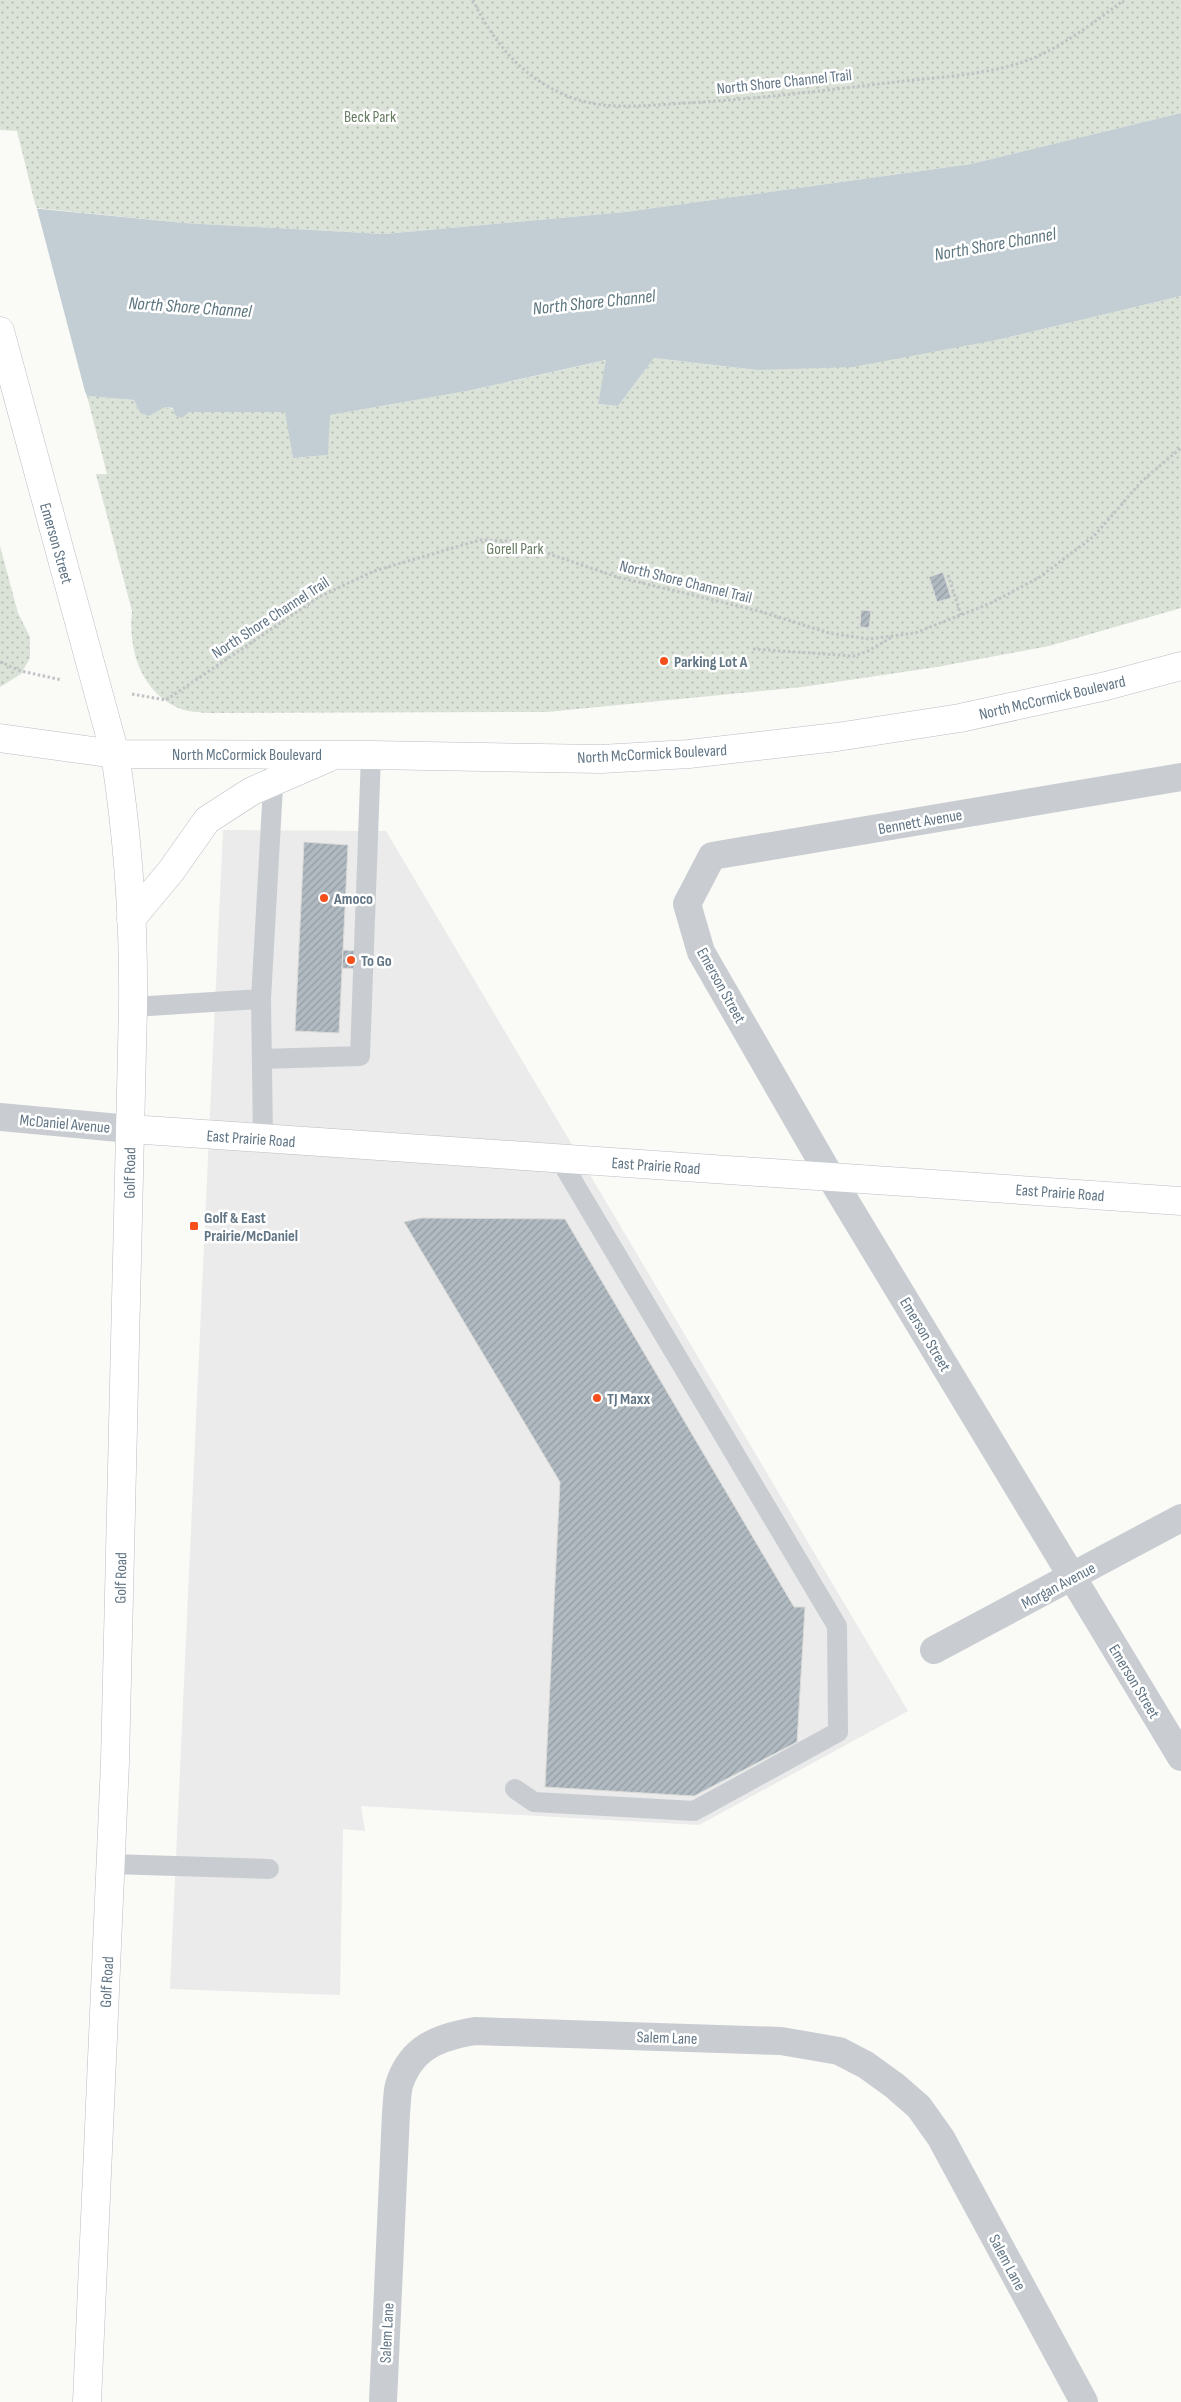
<svg xmlns="http://www.w3.org/2000/svg" width="1181" height="2402" font-family="'Sofia Sans Condensed',sans-serif">
  <defs>
    <pattern id="grass-dots" width="8" height="8" patternUnits="userSpaceOnUse" patternTransform="scale(1.25)"><rect width="8" height="8" fill="#dbe2d7"/><path d="M2 2h.1M6 6h.1" fill="none" stroke="#b5bcb4" stroke-width="1.8" stroke-linecap="round"/></pattern>
    <pattern id="building-hatch" width="6" height="6" patternUnits="userSpaceOnUse" patternTransform="scale(1.25)"><rect width="6" height="6" fill="#b0bac0"/><path d="M-1 1l2-2M0 6l6-6M5 7l2-2" fill="none" stroke="#939ca2"/></pattern>
  </defs>
  <rect width="100%" height="100%" fill="#fafaf7"/>
  <polygon fill="#eaebea" points="223,830 386,831 908,1711 699,1825 361,1806 365,1831 343,1829 340,1995 170,1989"/>
  <g fill="url(#grass-dots)">
    <polygon points="0,0 1181,0 1181,113 971,164 625,212 384,234 184,223 36,208 17,131 0,130"/>
    <path d="M1181,296v312l-132,38 -112,21 -135,20 -255,25 -339,1c-9,-1 -19,-1 -27,-4 -40,-16 -53,-59 -49,-98l-36,-137h11l-20,-78 47,4 6,13 25,-6 24,5h97l7,46 35,-3 1,-40 138,-24 140,-31 -9,44 20,2 36,-48 103,12 244,-31z"/>
    <polygon points="0,546 18,613 30,637 30,658 21,674 0,687"/>
  </g>
  <polygon fill="#c2ced3" points="1181,113 1181,296 1001,339 853,367 757,370 654,358 618,406 598,404 606,360 467,391 330,415 328,455 293,458 285,412 189,412 182,418 175,415 173,408 165,407 149,416 140,413 134,400 87,396 0,205 184,223 384,234 625,212 971,164"/>
  <polygon fill="#fafaf7" points="0,202 36,205 87,399 0,392"/>
  <g fill="url(#building-hatch)" stroke="#dbdbd9">
    <polygon points="943,572 951,598 937,602 929,577"/>
    <polygon points="861,610 871,611 869,628 860,627"/>
    <polygon points="304,842 348,845 339,1033 295,1031"/>
    <polygon points="343,950 359,951 358,969 342,968"/>
    <polygon points="421,1218 565,1219 794,1607 805,1607 797,1742 694,1796 545,1787 560,1482 404,1222"/>
  </g>
  <g fill="none" stroke-linecap="round" stroke-linejoin="round">
    <defs>
      <g id="secondary">
        <path d="M0,331l115,423c13,84 19,168 18,253l-18,755 -28,640"/>
        <polyline points="0,738 115,754 371,755 601,759 689,754 837,737 960,718 1106,686 1181,666"/>
        <polyline points="131,919 171,871 207,820 252,791 328,758"/>
        <polyline points="130,1129 1181,1201"/>
      </g>
    </defs>
    <use href="#secondary" stroke="#b8bfc4" stroke-width="29"/>
    <g stroke="#c0c3c5" stroke-width="3" stroke-dasharray="2.5 2.5" stroke-linecap="butt">
      <path d="M473,0c20,42 48,76 92,95 38,17 82,10 123,8 66,-4 132,-12 199,-20 42,-5 89,-7 130,-19 39,-12 75,-40 107,-64"/>
      <polyline points="948,575 961,615"/>
      <polyline points="753,649 853,656 868,651 892,637"/>
      <polyline points="0,662 21,671 62,680"/>
      <polyline points="132,694 166,700 319,597 374,571 480,540 511,541 617,577 759,611 829,633 869,639 915,633 991,603 1040,577 1094,536 1142,481 1181,448"/>
    </g>
    <g stroke="#c9cdd1" stroke-width="20">
      <polyline points="261,999 263,1138"/>
      <polyline points="133,1007 261,999 274,769"/>
      <polyline points="262,1059 360,1056 371,755"/>
      <polyline points="515,1789 534,1802 694,1811 838,1732 837,1626 559,1158"/>
      <polyline points="111,1864 269,1869"/>
    </g>
    <g stroke="#c9cdd1" stroke-width="28">
      <polyline points="1181,777 712,856 687,904 701,952 830,1176 1181,1757"/>
      <polyline points="0,1117 130,1129"/>
      <polyline points="934,1650 1181,1518"/>
      <path d="M383,2402l13,-289c1,-9 1,-20 3,-28 12,-38 40,-48 76,-54l306,10 58,10 27,14 29,21 24,21 22,31 143,264"/>
    </g>
    <use href="#secondary" stroke="#fff" stroke-width="28"/>
  </g>
  <g fill="#f54f1b" stroke="#fff" stroke-width="2">
    <circle cx="664" cy="661" r="5"/>
    <circle cx="324" cy="898" r="5"/>
    <circle cx="351" cy="960" r="5"/>
    <rect x="189" y="1221" width="10" height="10" rx="2.5"/>
    <circle cx="597" cy="1398" r="5"/>
  </g>
  <g text-anchor="middle" stroke-width="5" stroke-linejoin="round" paint-order="stroke">
    <g font-size="16" fill="#617585" stroke="#fff">
      <text transform="translate(784 81) rotate(-6)" y="6">North Shore Channel Trail</text>
      <text transform="translate(57 543) rotate(74)" y="6">Emerson Street</text>
      <text transform="translate(686 581) rotate(14)" y="6">North Shore Channel Trail</text>
      <text transform="translate(270 617) rotate(-33)" y="6">North Shore Channel Trail</text>
      <text transform="translate(1052 697) rotate(-13)" y="6">North McCormick Boulevard</text>
      <text transform="translate(652 753) rotate(-3)" y="6">North McCormick Boulevard</text>
      <text x="247" y="760">North McCormick Boulevard</text>
      <text transform="translate(920 821) rotate(-10)" y="6">Bennett Avenue</text>
      <text transform="translate(722 985) rotate(61)" y="6">Emerson Street</text>
      <text transform="translate(65 1123) rotate(5)" y="6">McDaniel Avenue</text>
      <text transform="translate(251 1138) rotate(4)" y="6">East Prairie Road</text>
      <text transform="translate(656 1165) rotate(4)" y="6">East Prairie Road</text>
      <text transform="translate(129 1173) rotate(-89)" y="6">Golf Road</text>
      <text transform="translate(1060 1192) rotate(4)" y="6">East Prairie Road</text>
      <text transform="translate(926 1334) rotate(59)" y="6">Emerson Street</text>
      <text transform="translate(120 1578) rotate(-89)" y="6">Golf Road</text>
      <text transform="translate(1058 1585) rotate(-28)" y="6">Morgan Avenue</text>
      <text transform="translate(1135 1681) rotate(59)" y="6">Emerson Street</text>
      <text transform="translate(106 1982) rotate(-87)" y="6">Golf Road</text>
      <text transform="translate(667 2037) rotate(2)" y="6">Salem Lane</text>
      <text transform="translate(1008 2262) rotate(62)" y="6">Salem Lane</text>
      <text transform="translate(386 2333) rotate(-87)" y="6">Salem Lane</text>
    </g>
    <g font-size="16" fill="#667b61" stroke="#fff">
      <text x="370" y="122">Beck Park</text>
      <text x="515" y="554">Gorell Park</text>
    </g>
    <g font-size="16" font-weight="bold" fill="#617585" stroke="#fff" text-anchor="start">
      <text x="674" y="667">Parking Lot A</text>
      <text x="334" y="904">Amoco</text>
      <text x="361" y="966">To Go</text>
      <text x="204" y="1223">Golf &amp; East<tspan x="204" dy="18">Prairie/McDaniel</tspan></text>
      <text x="607" y="1404">TJ Maxx</text>
    </g>
    <g font-size="18" font-style="italic" fill="#5c757e" stroke="#fff">
      <text transform="translate(995 244) rotate(-10)" y="6">North Shore Channel</text>
      <text transform="translate(594 302) rotate(-6)" y="6">North Shore Channel</text>
      <text transform="translate(190 307) rotate(4)" y="6">North Shore Channel</text>
    </g>
  </g>
</svg>
